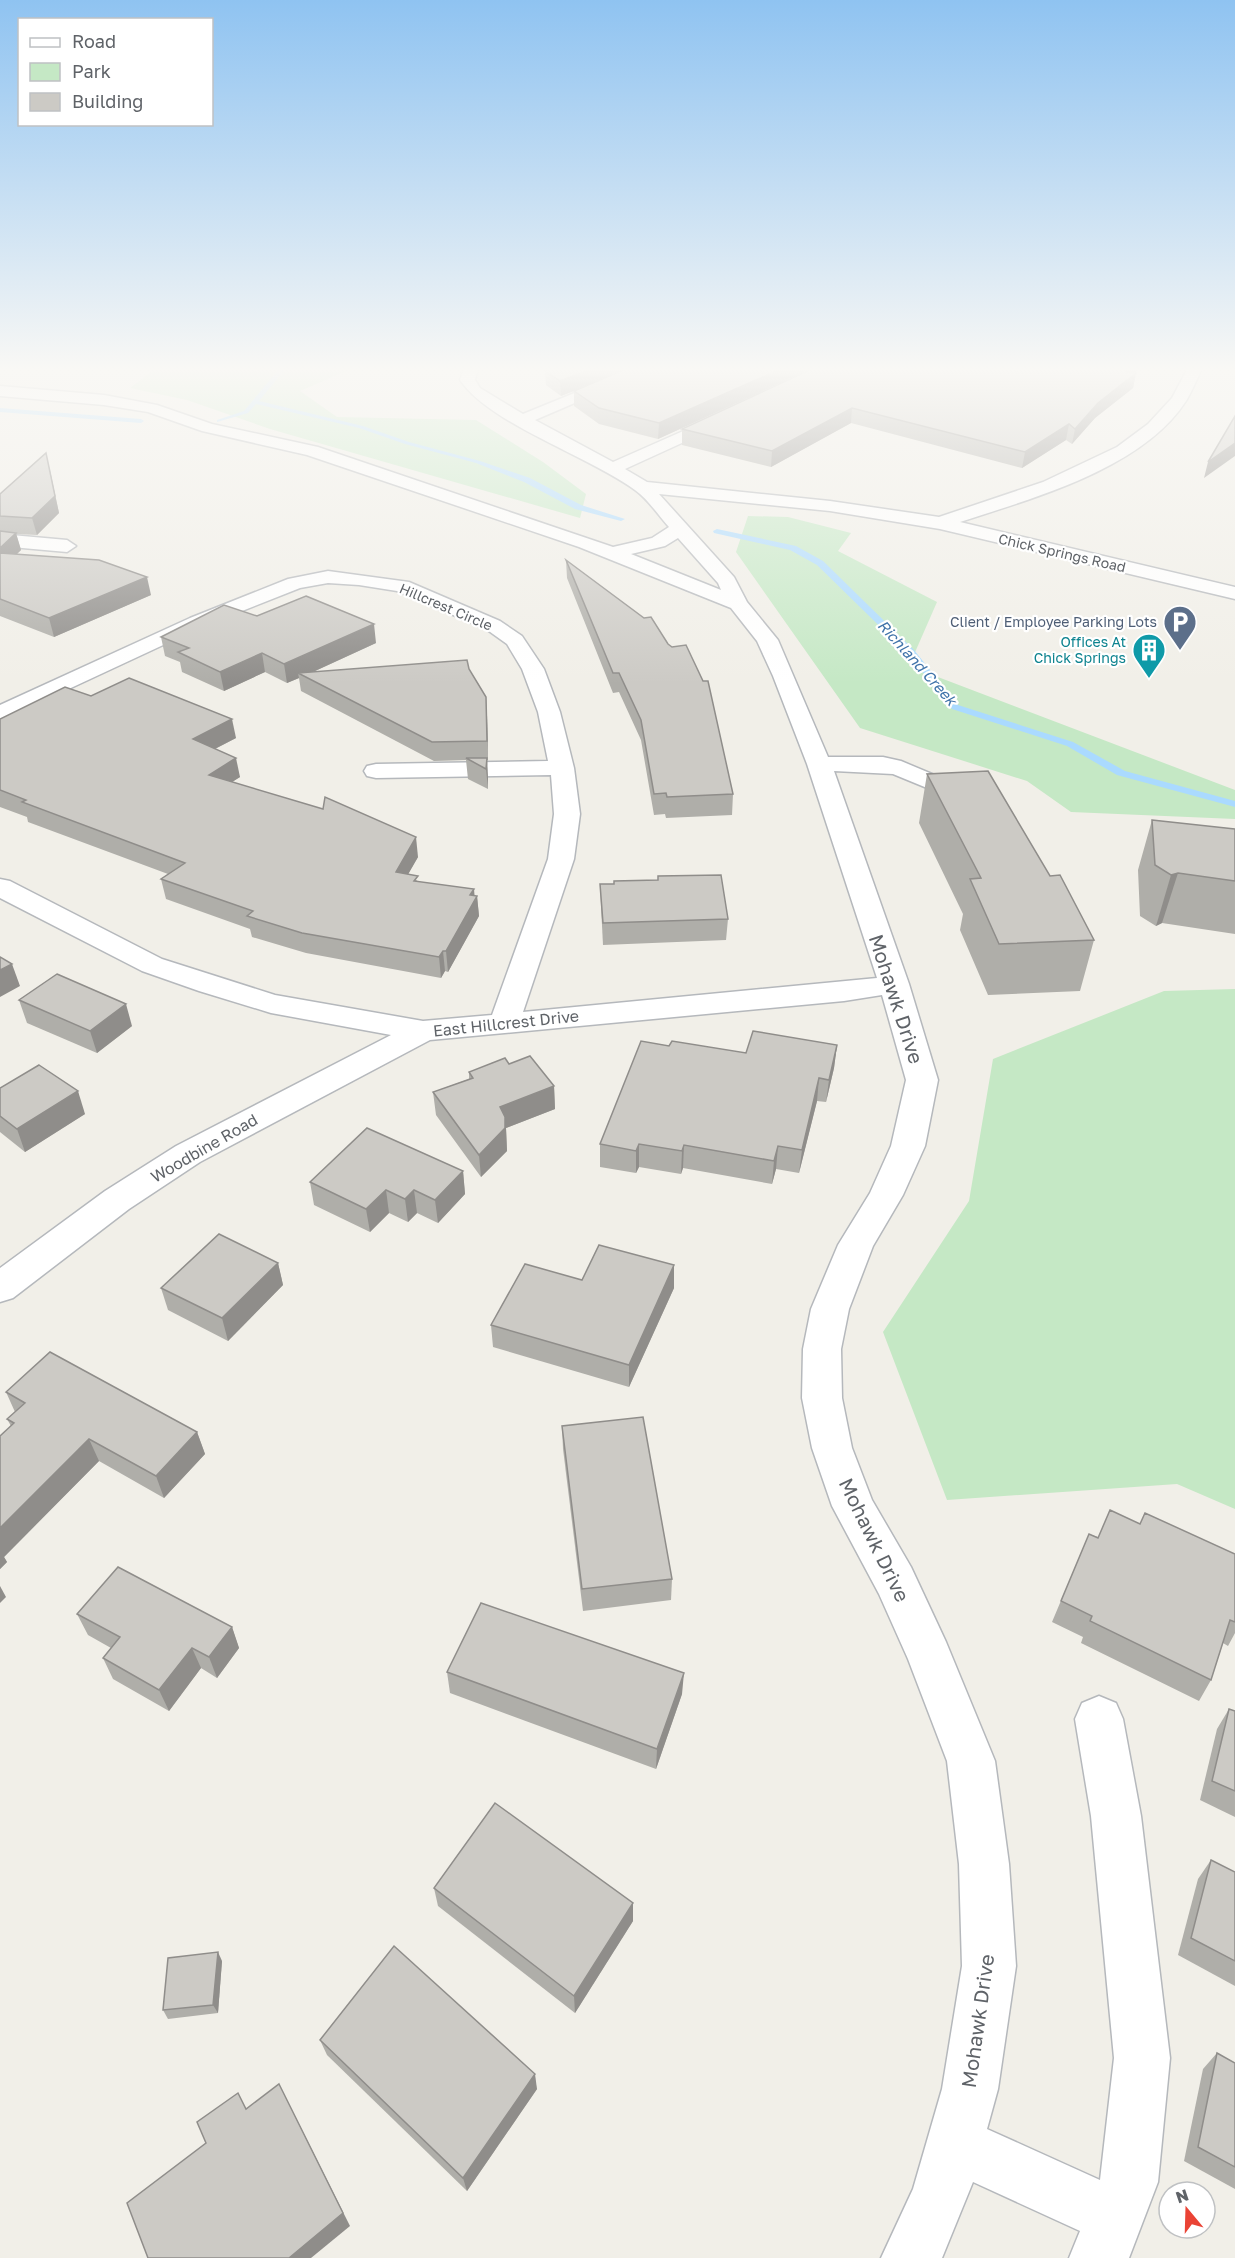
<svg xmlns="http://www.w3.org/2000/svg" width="1235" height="2258" font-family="'Golos Text',sans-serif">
  <rect width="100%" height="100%" fill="#f1efe8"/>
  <g fill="#c5e8c5">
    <polygon points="156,368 425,368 353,368 300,391 337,417 476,420 543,462 586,494 580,518 270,429 187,400 130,388"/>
    <polygon points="748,516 788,517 851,533 838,551 937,602 909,666 1235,790 1235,819 1071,812 1027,781 860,728 736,552"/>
    <polygon points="1235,989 1235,1509 1177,1484 947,1500 883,1332 969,1201 993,1059 1164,991"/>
  </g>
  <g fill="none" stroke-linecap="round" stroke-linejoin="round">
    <g fill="#aadaff" fill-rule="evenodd">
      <polygon points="280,368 286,368 259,401 363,426 409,442 480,461 530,478 581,505 625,519 621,521 575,509 524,482 476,463 405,444 359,428 256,404 248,413 217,422 217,420 244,411"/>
      <polygon points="0,408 141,419 144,421 141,423 0,412"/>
      <polygon points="717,529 796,546 823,561 914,650 958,705 1073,742 1125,771 1235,801 1235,807 1117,775 1067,746 952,709 908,654 817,565 790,550 714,533 713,531"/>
    </g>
    <defs>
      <g id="minor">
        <path d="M464,368h14l-3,12 5,8 43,26 113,-46h20l-121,52 78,42 111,-49 6,2 2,3 -2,3 -105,48 22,13 183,19 109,16 104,-35 74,-35 31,-23 24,-26 16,-30h14c-5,11 -10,23 -16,33 -44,68 -153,97 -226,121l275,65v12l-295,-70 -110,-18 -171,-17 75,83 13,25 31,38 50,117h55l18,4 74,31 3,5 -3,5 -9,2 -73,-30 -59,-3 75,213 29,96 -13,66 -22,49 -30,51 -24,63 -8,40 1,49 10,50 20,52 39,67 35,75 49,119 14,103 7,102 -18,123 -11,40 113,51 14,-122 -23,-242 -16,-97 7,-16 17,-7 17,7 7,16 18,97 29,242 -12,124 -29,76h-60l11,-27 -107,-49 -31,76h-61l32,-69 29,-100 20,-123 -3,-102 -12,-103 -39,-102 -29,-65 -47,-88 -20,-58 -10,-50 1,-49 8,-40 27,-64 32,-52 21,-47 15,-66 -24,-85 -38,6 -414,39 -230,122 -71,47 -116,89 -13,4v-34l105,-77 71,-45 215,-111 -120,-22 -72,-22 -57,-20 -142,-73v-19l10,2 152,78 113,36 148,26 69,-6 56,-156 6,-45 -3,-39 -175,3 -9,-2 -3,-5 3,-5 9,-2 172,-3 -10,-49 -16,-43 -15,-25 -21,-15 -89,-38 -38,-6 -31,-2 -28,5 -96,38 -204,95v-16l190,-87 98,-39 40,-8 81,11 91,39 22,15 22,33 16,43 14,56 6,46 -6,45 -51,153 354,-34 -70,-214 -34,-88 -16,-35 -26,-33 -152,-61 -272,-92 -105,-24 -54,-19 -44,-7 -104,-9v-10l104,9 53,10 55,19 106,23 295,100 39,-9 17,-11c-11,-12 -21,-28 -34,-37 -48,-35 -145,-66 -175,-110zM678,538l40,45 3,7 -90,-36 34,-8z"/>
        <polygon points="0,534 67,540 76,546 67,552 0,546"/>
      </g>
    </defs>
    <use href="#minor" stroke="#b5b8bc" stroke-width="3"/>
    <use href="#minor" fill="#fff" fill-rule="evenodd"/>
  </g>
  <g fill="#afaea9">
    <polygon points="813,368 658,439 599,424 574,406 574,391 561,396 546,385 545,371"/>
    <polygon points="1139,368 1135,373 1136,373 1133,388 1095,418 1072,444 1066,440 1022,468 851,423 771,467 682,445 682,429"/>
    <polygon points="50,470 59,513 37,535 16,534 21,550 16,555 151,595 54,637 0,616 0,494"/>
    <polygon points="566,560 733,794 732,815 666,818 665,814 654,815 641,740 619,692 613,693 567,578"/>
    <polygon points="257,616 376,643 313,672 469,669 487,715 488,760 487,760 488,789 468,779 466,760 434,761 301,691 299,678 287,683 265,672 224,691 182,672 180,662 165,656 161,637"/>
    <polygon points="91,696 236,738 215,749 240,777 232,782 418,857 408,874 419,882 474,889 474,896 477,896 479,916 448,972 445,971 441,978 306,953 252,937 250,929 166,899 161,879 168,874 28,822 27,817 0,807 0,719"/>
    <polygon points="927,774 1050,876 1094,940 1080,991 988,995 960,930 963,914 919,823"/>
    <polygon points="1152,820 1235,829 1235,934 1162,923 1156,926 1140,916 1138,870"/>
    <polygon points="600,884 728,919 726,940 603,945 601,906"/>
    <polygon points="19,1000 132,1026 97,1053 27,1023"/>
    <polygon points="837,1045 834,1068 826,1102 817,1101 799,1173 776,1169 772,1184 683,1168 681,1174 639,1167 636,1173 600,1167 600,1144 746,1053"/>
    <polygon points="509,1064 554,1086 555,1109 506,1128 507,1151 481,1177 436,1115 433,1092 469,1079 469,1072"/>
    <polygon points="0,1088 85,1114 25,1152 0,1132"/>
    <polygon points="463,1171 465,1194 438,1223 417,1213 408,1222 389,1213 370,1232 314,1205 310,1182"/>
    <polygon points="278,1263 283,1285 228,1341 168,1310 161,1288"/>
    <polygon points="674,1265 674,1288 629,1387 493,1347 491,1325"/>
    <polygon points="6,1392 197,1432 205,1454 164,1498 99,1461 4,1557 7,1562 0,1569 0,1436 11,1426 7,1419 15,1412"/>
    <polygon points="562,1426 672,1579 671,1600 583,1611 563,1449"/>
    <polygon points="1140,1524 1235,1554 1235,1633 1228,1646 1223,1643 1211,1680 1199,1701 1081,1643 1083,1637 1052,1622 1089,1534 1098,1537"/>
    <polygon points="77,1614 232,1627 239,1648 217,1678 201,1668 169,1711 113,1679 103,1658 111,1648 88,1635"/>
    <polygon points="447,1672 682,1694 656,1769 450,1693"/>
    <polygon points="1229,1709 1235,1711 1235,1817 1200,1800 1217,1729"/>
    <polygon points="1211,1860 1235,1872 1235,1986 1178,1955 1198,1879"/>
    <polygon points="434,1888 633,1903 633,1921 575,2013 438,1906"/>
    <polygon points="222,1961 218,2013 168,2019 163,2010"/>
    <polygon points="320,2040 537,2089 467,2191 327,2055"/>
    <polygon points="1217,2053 1235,2063 1235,2189 1184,2161 1203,2069"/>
  </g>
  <g fill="#8f8d8a">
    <polygon points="594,368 630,368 561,396 560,381"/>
    <polygon points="783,368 813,368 658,439 659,423"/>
    <polygon points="1129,368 1139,368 1131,377 1136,373 1133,388 1095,418 1072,444 1075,429"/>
    <polygon points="852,408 851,423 771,467 772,451"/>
    <polygon points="1069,424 1066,440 1022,468 1025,452"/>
    <polygon points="1235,443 1235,456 1204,478 1208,462"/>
    <polygon points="46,453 59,513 37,535 32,518"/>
    <polygon points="16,533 21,550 0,570 0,548"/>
    <polygon points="147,577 151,595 54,637 49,618"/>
    <polygon points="374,624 376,643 304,676 298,673 299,678 287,683 284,664"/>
    <polygon points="262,653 265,672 224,691 220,672"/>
    <polygon points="486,697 487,715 488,760 487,741"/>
    <polygon points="232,719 236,738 197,758 193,739"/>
    <polygon points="236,758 240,777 213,794 209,775"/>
    <polygon points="487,758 488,778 488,789 486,769"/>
    <polygon points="416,837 418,857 398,892 396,872"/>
    <polygon points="1178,873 1162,923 1156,926 1171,875"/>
    <polygon points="474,889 475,901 477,896 479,916 448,972 446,951 470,895"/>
    <polygon points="443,951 445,971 441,978 439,957"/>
    <polygon points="12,964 20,986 0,997 0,970"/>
    <polygon points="126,1004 132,1026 97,1053 90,1031"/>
    <polygon points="837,1045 834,1068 826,1102 829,1080"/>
    <polygon points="819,1078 817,1101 799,1173 802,1150"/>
    <polygon points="554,1086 555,1109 506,1128 507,1151 481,1177 479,1155 500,1107"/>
    <polygon points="78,1091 85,1114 25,1152 17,1129"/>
    <polygon points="639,1144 639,1167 636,1173 636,1151"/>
    <polygon points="684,1145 683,1168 681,1174 682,1151"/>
    <polygon points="778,1146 776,1169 772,1184 774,1161"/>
    <polygon points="463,1171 465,1194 438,1223 435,1200"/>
    <polygon points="386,1190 389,1213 370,1232 366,1209"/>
    <polygon points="414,1190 417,1213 408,1222 405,1199"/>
    <polygon points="278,1263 283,1285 228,1341 222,1318"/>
    <polygon points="674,1265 674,1288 629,1387 629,1365"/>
    <polygon points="197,1432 205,1454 164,1498 156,1476"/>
    <polygon points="89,1439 99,1461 4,1557 7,1562 0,1569 0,1528"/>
    <polygon points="0,1586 6,1597 0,1603"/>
    <polygon points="232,1627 239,1648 217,1678 209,1657"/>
    <polygon points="192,1648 201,1668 169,1711 159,1690"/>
    <polygon points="684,1673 682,1694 656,1769 657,1749"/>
    <polygon points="633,1903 633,1921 575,2013 574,1996"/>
    <polygon points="218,1952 222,1961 218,2013 213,2005"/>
    <polygon points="535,2074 537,2089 467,2191 463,2178"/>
    <polygon points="279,2084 350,2226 311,2258 289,2258"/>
  </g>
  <g fill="#cccac5" stroke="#8f8d8a" stroke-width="1.5">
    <polygon points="549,368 594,368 560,381 545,371"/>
    <polygon points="628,368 783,368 659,423 599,408 574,391"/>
    <polygon points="814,368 1129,368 1126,372 1136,373 1098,403 1075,429 1069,424 1025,452 852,408 772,451 682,429"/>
    <polygon points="1235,416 1235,443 1208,462"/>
    <polygon points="46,453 55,496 32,518 0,516 0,494"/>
    <polygon points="0,531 16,533 0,548"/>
    <polygon points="0,553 99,560 147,577 49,618 0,599"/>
    <polygon points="566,560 644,618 651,617 668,644 672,647 686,645 703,681 708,681 733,794 667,797 666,793 654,794 641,720 619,673 613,673"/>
    <polygon points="306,596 374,624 284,664 262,653 220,672 178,652 189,648 161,637 224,605 257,616"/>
    <polygon points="467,660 469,669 486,697 487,741 432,742 298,673"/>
    <polygon points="129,678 232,719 193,739 236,758 209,775 323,809 325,797 416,837 396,872 418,876 414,881 474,889 470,895 477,896 446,951 443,951 439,957 302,933 247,916 253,911 161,879 185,863 22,802 26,800 0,790 0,719 65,687 91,696"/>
    <polygon points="466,758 487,758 486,769"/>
    <polygon points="988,771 1050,876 1060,875 1094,940 999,944 970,879 981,878 927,774"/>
    <polygon points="1152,820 1235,829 1235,881 1178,873 1171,875 1155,865"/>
    <polygon points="721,875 728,919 603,923 600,884 614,884 614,881 658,880 658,876"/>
    <polygon points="0,957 12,964 0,970"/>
    <polygon points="57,974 126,1004 90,1031 19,1000"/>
    <polygon points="753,1031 837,1045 829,1080 819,1078 802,1150 778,1146 774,1161 684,1145 682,1151 639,1144 636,1151 600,1144 641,1041 669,1046 672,1041 746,1053"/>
    <polygon points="530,1056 554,1086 500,1107 505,1117 505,1128 479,1155 433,1092 473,1078 469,1072 505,1058 509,1064"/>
    <polygon points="39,1065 78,1091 17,1129 0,1116 0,1088"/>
    <polygon points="367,1128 463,1171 435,1200 414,1190 405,1199 386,1190 366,1209 310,1182"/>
    <polygon points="219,1234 278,1263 222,1318 161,1288"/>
    <polygon points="599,1245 674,1265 629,1365 491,1325 525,1264 582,1280"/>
    <polygon points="50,1352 197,1432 156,1476 89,1439 0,1528 0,1436 14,1423 7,1419 25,1403 6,1392"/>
    <polygon points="643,1417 672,1579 582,1589 562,1426"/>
    <polygon points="1110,1510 1140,1524 1145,1513 1235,1554 1235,1622 1230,1620 1211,1680 1090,1621 1092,1616 1061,1601 1089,1534 1098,1538"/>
    <polygon points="118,1567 232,1627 209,1657 192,1648 159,1690 103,1658 120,1637 77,1614"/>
    <polygon points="481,1603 684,1673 657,1749 447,1672"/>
    <polygon points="1229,1709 1235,1711 1235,1791 1212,1781"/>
    <polygon points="495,1803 633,1903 574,1996 434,1888"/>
    <polygon points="1211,1860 1235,1872 1235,1961 1191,1938"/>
    <polygon points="394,1946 535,2074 463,2178 320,2040"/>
    <polygon points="218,1952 213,2005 163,2010 168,1958"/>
    <polygon points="1217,2053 1235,2063 1235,2167 1198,2147"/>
    <polygon points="279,2084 343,2213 289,2258 148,2258 127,2203 206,2143 197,2122 238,2093 246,2109"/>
  </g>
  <linearGradient id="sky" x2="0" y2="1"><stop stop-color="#8fc3f1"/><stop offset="0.54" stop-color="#f9f8f5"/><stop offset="1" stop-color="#f9f8f5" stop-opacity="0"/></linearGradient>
  <rect width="1235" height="684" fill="url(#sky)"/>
  <defs>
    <symbol id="parking-pin" viewBox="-11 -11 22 30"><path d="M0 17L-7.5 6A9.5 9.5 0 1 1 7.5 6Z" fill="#5c6f8a" stroke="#fff"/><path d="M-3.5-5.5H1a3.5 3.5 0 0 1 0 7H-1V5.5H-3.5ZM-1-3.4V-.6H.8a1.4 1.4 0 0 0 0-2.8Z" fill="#fff"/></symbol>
    <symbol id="building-pin" viewBox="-11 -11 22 30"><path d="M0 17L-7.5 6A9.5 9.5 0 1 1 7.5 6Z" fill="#0f9aa8" stroke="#fff"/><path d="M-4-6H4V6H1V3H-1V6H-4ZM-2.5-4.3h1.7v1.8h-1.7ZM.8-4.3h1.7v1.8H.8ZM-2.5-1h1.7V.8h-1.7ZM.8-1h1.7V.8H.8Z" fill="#fff"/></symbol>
  </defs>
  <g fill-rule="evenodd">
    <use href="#parking-pin" x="1161" y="603" width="38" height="52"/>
    <use href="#building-pin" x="1130" y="631" width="38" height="52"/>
  </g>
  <g text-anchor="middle" stroke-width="4.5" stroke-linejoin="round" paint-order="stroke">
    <g font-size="14" fill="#5f6368" stroke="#fff">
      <text transform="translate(1062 553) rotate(13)" y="5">Chick Springs Road</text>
      <text transform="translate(446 607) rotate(23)" y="5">Hillcrest Circle</text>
    </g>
    <g font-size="14" fill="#4e5e75" stroke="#fff" text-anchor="end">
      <text x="1157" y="627">Client / Employee Parking Lots</text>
    </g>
    <g font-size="14" fill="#0d838f" stroke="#fff" text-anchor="end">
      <text x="1126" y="647">Offices At<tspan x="1126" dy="16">Chick Springs</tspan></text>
    </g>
    <g font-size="15" font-style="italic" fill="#4174aa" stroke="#fff">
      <text transform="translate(917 663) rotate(48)" y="5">Richland Creek</text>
    </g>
    <g font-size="16" fill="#5f6368" stroke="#fff">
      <text transform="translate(506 1023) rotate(-6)" y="6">East Hillcrest Drive</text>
      <text transform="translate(204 1148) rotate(-30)" y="6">Woodbine Road</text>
    </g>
    <g font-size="20" fill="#5f6368" stroke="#fff">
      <text transform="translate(896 999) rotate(72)" y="7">Mohawk Drive</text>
      <text transform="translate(874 1540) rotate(64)" y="7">Mohawk Drive</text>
      <text transform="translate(978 2021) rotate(-82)" y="7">Mohawk Drive</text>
    </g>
  </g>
  <rect x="18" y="18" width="195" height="108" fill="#ffffff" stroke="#bfc1c3" stroke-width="1.5"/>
  <rect x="30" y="38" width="30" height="9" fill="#ffffff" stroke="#bfc1c3" stroke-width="1.5"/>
  <text x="72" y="48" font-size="18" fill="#5f6368">Road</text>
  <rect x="30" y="63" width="30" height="18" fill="#c5e8c5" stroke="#bfc1c3" stroke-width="1.5"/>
  <text x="72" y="78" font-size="18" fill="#5f6368">Park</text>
  <rect x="30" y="93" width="30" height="18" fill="#cccac5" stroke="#bfc1c3" stroke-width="1.5"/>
  <text x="72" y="108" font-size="18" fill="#5f6368">Building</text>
  <g transform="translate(1187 2210) rotate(341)"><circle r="28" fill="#ffffff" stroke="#bfc1c3" stroke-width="1.5"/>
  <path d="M0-4.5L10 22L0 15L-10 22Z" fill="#ea4335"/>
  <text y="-9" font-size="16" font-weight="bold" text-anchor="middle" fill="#5f6368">N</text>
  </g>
</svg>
